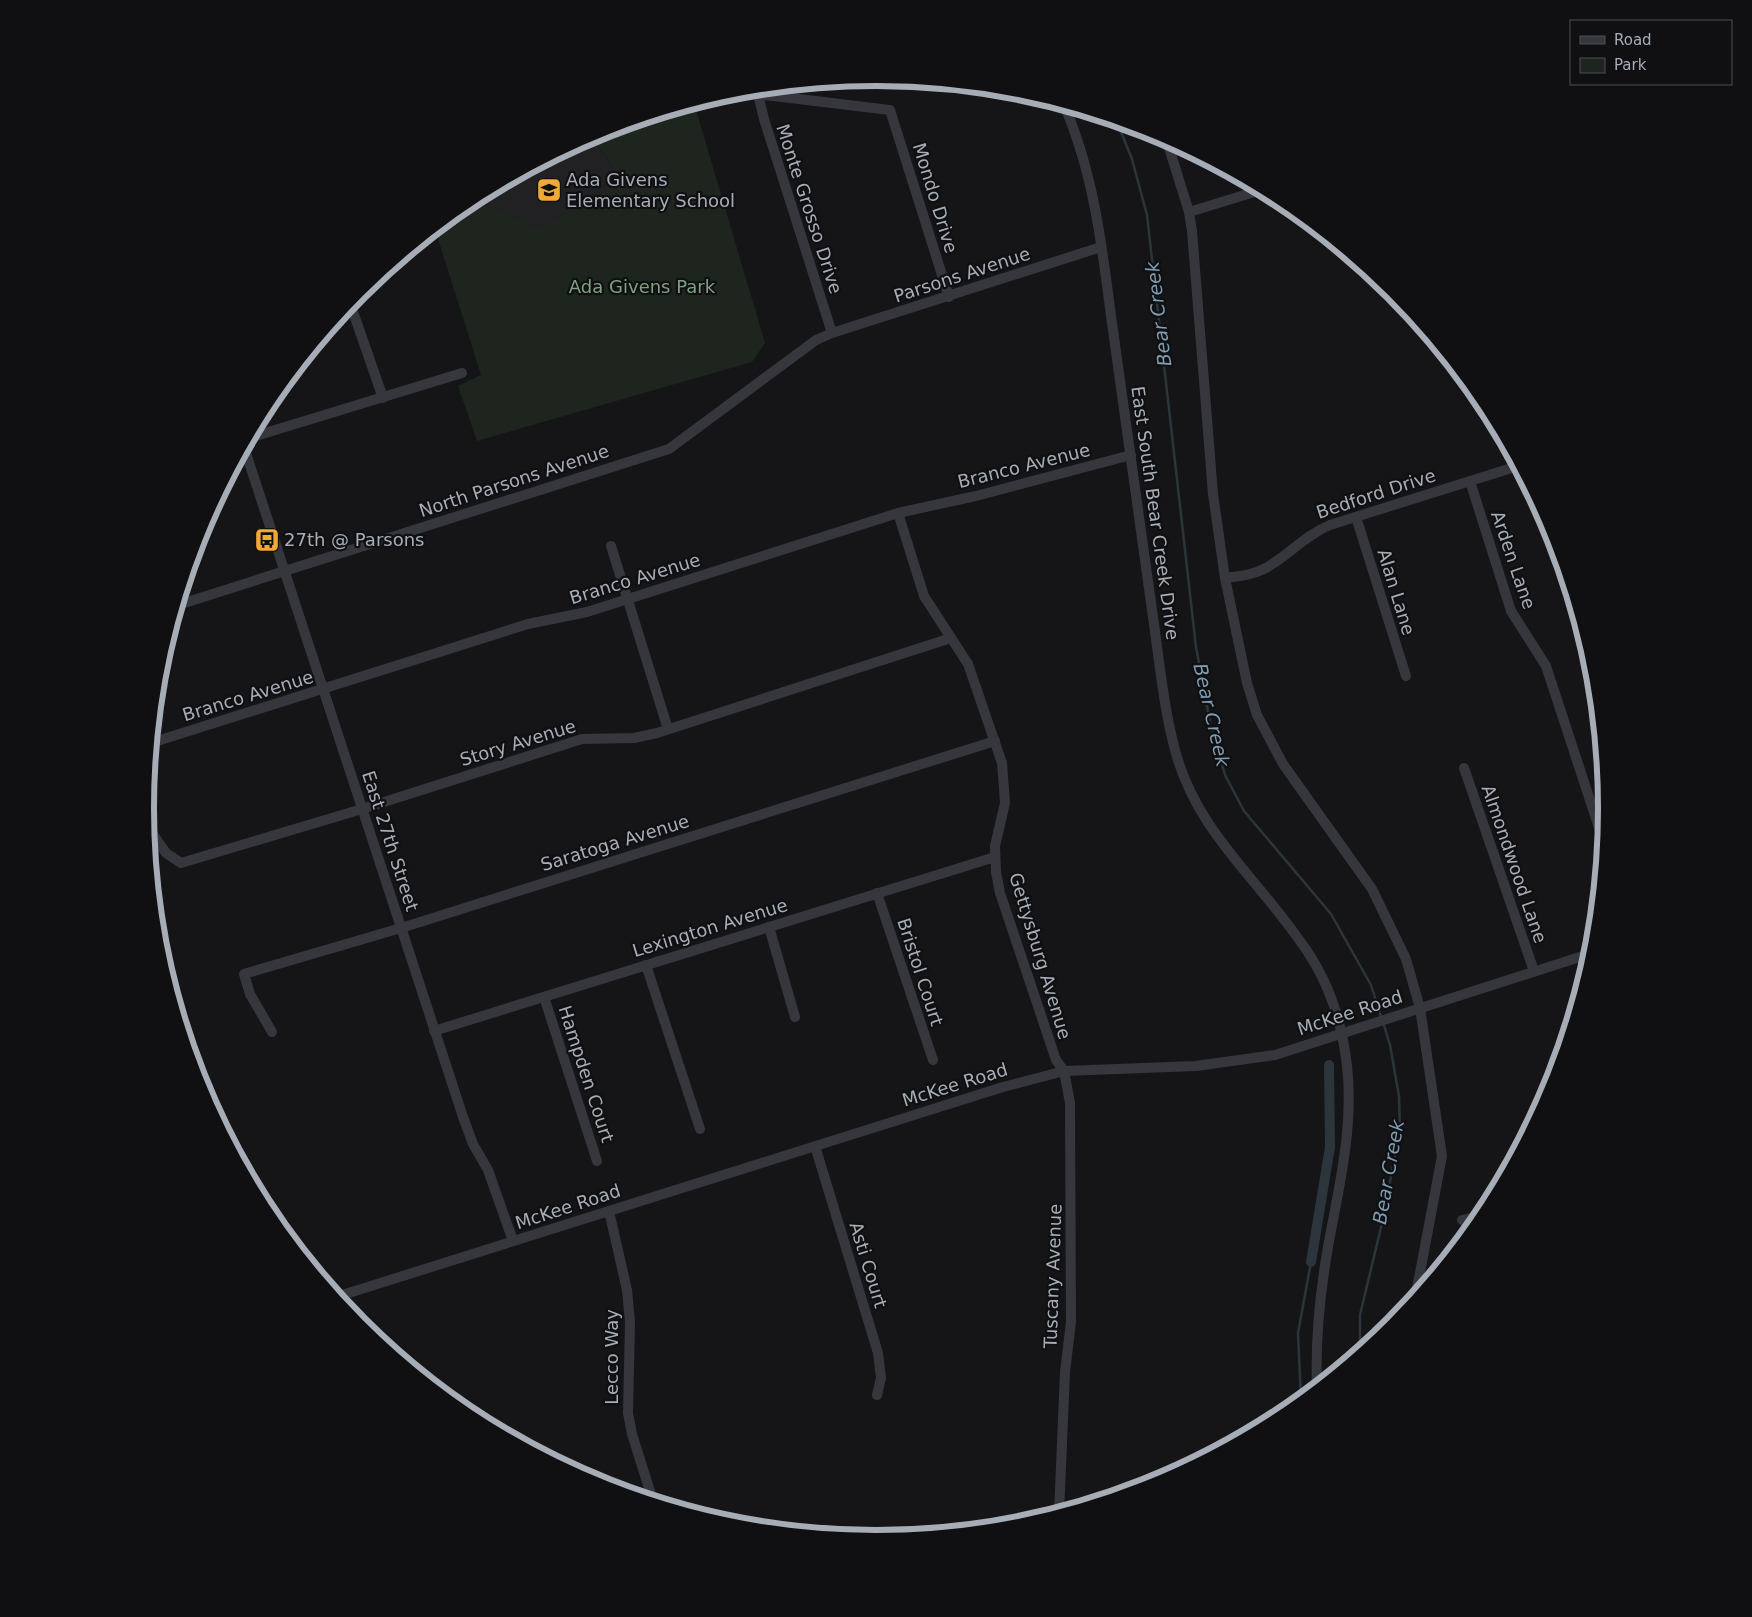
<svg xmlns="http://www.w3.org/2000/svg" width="1752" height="1617" font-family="'DejaVu Sans',sans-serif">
  <rect width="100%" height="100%" fill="#151517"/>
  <polygon fill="#212124" points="591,136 623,180 540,230 472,200"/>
  <polygon fill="#1d251e" points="694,103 765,343 752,362 477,441 458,386 481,375 435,229 472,200 540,229 623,180 591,136"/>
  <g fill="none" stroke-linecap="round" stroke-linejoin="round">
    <g stroke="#2b353b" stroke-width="2.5">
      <polyline points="1117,122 1132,159 1147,215 1196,647 1210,722 1225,775 1244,811 1331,914 1371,985 1381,1017"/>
      <polyline points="1360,1352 1360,1315 1383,1219 1400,1129 1399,1096 1390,1045 1383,1022"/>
      <polyline points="1301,1401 1298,1333 1311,1262"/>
    </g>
    <polyline stroke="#2b353b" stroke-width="10" points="1311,1262 1330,1147 1329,1065"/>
    <g stroke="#36373c" stroke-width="10">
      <polyline points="757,90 764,119 832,333"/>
      <polyline points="757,94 890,110 949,297"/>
      <path d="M1064,105c29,66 38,140 47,211 14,98 27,196 41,294 7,47 11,95 23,140 21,80 80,126 125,191 27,36 42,80 47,125 7,61 -8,120 -19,181 -8,46 -13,93 -11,141"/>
      <polyline points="1166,138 1189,212 1192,231 1213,494 1225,578 1247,683 1257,715 1283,764 1372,889 1406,959 1420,1008 1442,1156 1415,1299"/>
      <polyline points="1189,212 1261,190"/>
      <polyline points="350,303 383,398"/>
      <polyline points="249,438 462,373"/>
      <polyline points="244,447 463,1117 473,1144 488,1170 513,1241"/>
      <polyline points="1470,481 1511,611 1546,666 1604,843"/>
      <polyline points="898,513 924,596 968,664 1002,763 1005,803 995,846 996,872 1000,893 1056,1060 1064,1071 1070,1103 1071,1322 1065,1372 1059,1513"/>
      <polyline points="1356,517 1406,676"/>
      <polyline points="611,546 668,729"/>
      <path d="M1225,578c14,-2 28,-3 41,-10 23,-13 38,-32 64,-43l188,-59"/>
      <polyline points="178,605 669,449 816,340 832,333 1101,247"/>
      <polyline points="151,743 528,624 587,612 898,513 976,496 1131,455"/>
      <polyline points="1464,768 1534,971"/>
      <polyline points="147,826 166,853 181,863 362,809 582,739 634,738 657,733 951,638"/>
      <polyline points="877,893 933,1060"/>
      <polyline points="769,927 795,1017"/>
      <polyline points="646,965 700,1129"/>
      <polyline points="544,997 597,1161"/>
      <polyline points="434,1031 995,857"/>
      <polyline points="272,1032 250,994 244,974 401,928 995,741"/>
      <polyline points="815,1146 878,1353 881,1378 877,1395"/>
      <polyline points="609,1211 627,1290 630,1322 628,1413 632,1434 653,1501"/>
      <polyline points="1462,1220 1483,1215"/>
      <polyline points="336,1297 1003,1087 1064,1071 1196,1066 1275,1055 1592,953"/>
    </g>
  </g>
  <defs>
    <symbol id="school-square" viewBox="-11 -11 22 22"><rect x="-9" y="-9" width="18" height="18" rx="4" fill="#f0a934" stroke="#101012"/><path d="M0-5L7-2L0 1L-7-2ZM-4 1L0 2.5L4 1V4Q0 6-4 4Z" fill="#111"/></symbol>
    <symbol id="bus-square" viewBox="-11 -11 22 22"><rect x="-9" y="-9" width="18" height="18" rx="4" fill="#f0a934" stroke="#101012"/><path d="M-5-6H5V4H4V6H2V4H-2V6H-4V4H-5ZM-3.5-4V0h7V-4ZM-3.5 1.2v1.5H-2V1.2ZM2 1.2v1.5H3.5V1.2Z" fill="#111"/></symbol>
  </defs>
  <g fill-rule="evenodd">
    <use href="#school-square" x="535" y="176" width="28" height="28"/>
    <use href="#bus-square" x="253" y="526" width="28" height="28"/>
  </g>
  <g text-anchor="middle" stroke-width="4.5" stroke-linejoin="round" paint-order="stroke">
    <g font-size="18" fill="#a7adb7" stroke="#101012" text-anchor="start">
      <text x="566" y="186">Ada Givens<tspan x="566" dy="21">Elementary School</tspan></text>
      <text x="284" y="546">27th @ Parsons</text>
    </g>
    <g font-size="18" fill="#a7adb7" stroke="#101012">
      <text transform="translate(935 198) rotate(73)" y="6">Mondo Drive</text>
      <text transform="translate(809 209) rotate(72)" y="6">Monte Grosso Drive</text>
      <text transform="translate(962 275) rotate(-18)" y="6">Parsons Avenue</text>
      <text transform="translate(1024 466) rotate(-14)" y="6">Branco Avenue</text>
      <text transform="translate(514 481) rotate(-18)" y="6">North Parsons Avenue</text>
      <text transform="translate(1376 494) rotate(-18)" y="6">Bedford Drive</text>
      <text transform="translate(1155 513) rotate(82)" y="6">East South Bear Creek Drive</text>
      <text transform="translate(1513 560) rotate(71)" y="6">Arden Lane</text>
      <text transform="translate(635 579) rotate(-17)" y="6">Branco Avenue</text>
      <text transform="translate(1396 592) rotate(73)" y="6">Alan Lane</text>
      <text transform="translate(248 696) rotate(-17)" y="6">Branco Avenue</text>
      <text transform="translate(518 743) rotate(-17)" y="6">Story Avenue</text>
      <text transform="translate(390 841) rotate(72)" y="6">East 27th Street</text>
      <text transform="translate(615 843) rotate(-17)" y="6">Saratoga Avenue</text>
      <text transform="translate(1514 864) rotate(71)" y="6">Almondwood Lane</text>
      <text transform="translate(710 928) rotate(-17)" y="6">Lexington Avenue</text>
      <text transform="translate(1040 956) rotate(73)" y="6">Gettysburg Avenue</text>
      <text transform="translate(920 972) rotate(72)" y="6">Bristol Court</text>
      <text transform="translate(1350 1013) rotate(-18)" y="6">McKee Road</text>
      <text transform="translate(586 1074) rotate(72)" y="6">Hampden Court</text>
      <text transform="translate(955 1085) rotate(-17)" y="6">McKee Road</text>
      <text transform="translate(568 1207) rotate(-18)" y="6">McKee Road</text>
      <text transform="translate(868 1265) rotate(73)" y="6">Asti Court</text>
      <text transform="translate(1053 1276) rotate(-88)" y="6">Tuscany Avenue</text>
      <text transform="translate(612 1357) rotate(-90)" y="6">Lecco Way</text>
    </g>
    <g font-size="18" fill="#7ea27f" stroke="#101012">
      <text x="642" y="293">Ada Givens Park</text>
    </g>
    <g font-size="19" font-style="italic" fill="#7e9cb2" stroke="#101012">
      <text transform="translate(1158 314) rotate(-97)" y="7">Bear Creek</text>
      <text transform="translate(1212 715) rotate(77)" y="7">Bear Creek</text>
      <text transform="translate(1388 1172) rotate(-80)" y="7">Bear Creek</text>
    </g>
  </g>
  <path d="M0 0H1752V1617H0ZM154 808a722 722 0 1 1 1444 0a722 722 0 1 1-1444 0Z" fill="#101012" fill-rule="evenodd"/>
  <path fill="none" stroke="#a7adb7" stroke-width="6" d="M154 808a722 722 0 1 1 1444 0a722 722 0 1 1-1444 0Z"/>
  <rect x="1570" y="20" width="162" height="65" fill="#101012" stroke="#4c4f54"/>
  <rect x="1580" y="36" width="25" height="8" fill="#36373c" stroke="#4c4f54"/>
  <text x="1614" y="45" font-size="15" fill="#a7adb7">Road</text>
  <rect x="1580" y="58" width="25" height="15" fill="#1d251e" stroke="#4c4f54"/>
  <text x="1614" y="70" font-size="15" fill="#a7adb7">Park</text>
</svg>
